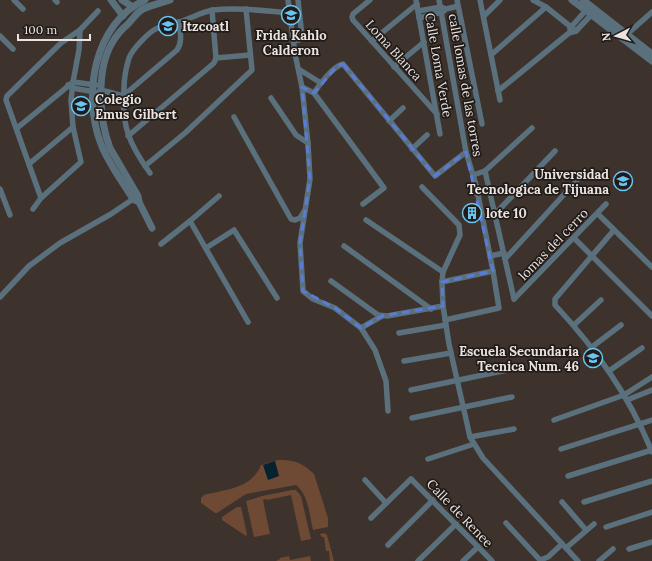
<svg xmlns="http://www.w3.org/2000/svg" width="652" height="561" font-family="Lora,serif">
  <rect width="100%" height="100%" fill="#3d322c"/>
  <g fill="#6e4933">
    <path d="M278,460c16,0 23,2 36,14l14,44v9l-15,3c-4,-16 -4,-34 -17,-45l-50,9 -29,19h-2l-14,-10v-5l3,-3c23,-6 47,-6 57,-30z"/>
    <polygon points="292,490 296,490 301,496 311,539 301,541 291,495 267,500 267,499 263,500 270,534 254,537 246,501 262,496"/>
    <polygon points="237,507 241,507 247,534 246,536 222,520 222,517"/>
    <polygon points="324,533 327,535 334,561 330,561 329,551 326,551 324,537 322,537 320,534"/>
    <polygon points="289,556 290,560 310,556 311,561 276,561 280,559 280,558"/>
  </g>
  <polygon fill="#04222f" points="275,461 279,476 268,480 263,465"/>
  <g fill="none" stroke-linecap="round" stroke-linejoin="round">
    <g stroke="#5a707c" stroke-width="5.5">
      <polyline points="14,0 23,9"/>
      <polyline points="55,0 57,2"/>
      <polyline points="288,0 295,54 302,87 308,143 310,179 300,243 303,291 313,299 335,308 361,328 375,350 386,381 388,411"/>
      <polyline points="370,0 353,14 352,17 353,20 437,114"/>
      <polyline points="416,0 440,134"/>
      <polyline points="439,0 466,152 476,185 493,271 499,308 445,320"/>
      <polyline points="457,0 482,124"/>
      <polyline points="480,0 500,100"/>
      <polyline points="533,0 546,7 576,31"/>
      <polyline points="418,11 441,7 446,9 458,6"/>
      <polyline points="484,16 500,0"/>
      <polyline points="419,18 442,12 444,11"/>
      <polyline points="570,29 571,27 588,8"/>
      <polyline points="0,36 13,49"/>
      <polyline points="625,36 652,12"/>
      <polyline points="293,41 299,40 302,36 298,0"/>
      <polyline points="372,41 417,4"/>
      <polyline points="491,55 546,7"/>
      <polyline points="216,58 250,55"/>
      <polyline points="394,67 424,42"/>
      <polyline points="300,70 321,83"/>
      <path d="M68,85l4,3 29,5 4,-2 18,5 54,-46c6,-9 3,-18 2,-28"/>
      <polyline points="302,87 314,93 384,188 363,204"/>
      <polyline points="498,91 569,33 576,31 593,13"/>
      <path d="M314,93c5,-8 19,-27 29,-29l92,112 31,-24"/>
      <polyline points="271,98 296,135 308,143"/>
      <polyline points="234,117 291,219 295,220 300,218 305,210"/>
      <polyline points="389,121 403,108"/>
      <polyline points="17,128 73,82 96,85"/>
      <polyline points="128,136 214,63 216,58 212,10"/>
      <polyline points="412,149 427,135"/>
      <polyline points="29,164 73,127"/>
      <polyline points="145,166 185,133 252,70 246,9"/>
      <polyline points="485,171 514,299"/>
      <path d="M150,173c-21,-29 -29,-48 -26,-85 0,-9 2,-20 5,-30 3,-8 20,-27 29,-30 6,-3 14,-4 21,-6 11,-3 22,-10 34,-12 25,-3 52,1 77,3"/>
      <polyline points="473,175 485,171 532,128"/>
      <polyline points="422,187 459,225 460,235 443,272 442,282 443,306 449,344 470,437 483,458 578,561"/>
      <polyline points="0,189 10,215"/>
      <polyline points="41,198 6,100 7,96 61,43 80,30 98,11"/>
      <polyline points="33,209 41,198 81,162 73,127 71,100 73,82 79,50 80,30"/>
      <polyline points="496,213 555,151"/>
      <polyline points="598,214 652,267"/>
      <polyline points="366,220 443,272"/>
      <polyline points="190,221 219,196"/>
      <path d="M614,230l-59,69v6c41,44 74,90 97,147"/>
      <polyline points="574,238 652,316"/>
      <polyline points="161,244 190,221 248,322"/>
      <polyline points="344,246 431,309"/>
      <polyline points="206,248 234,230 277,298"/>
      <polyline points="490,256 504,253"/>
      <polyline points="505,259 580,177"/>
      <polyline points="331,281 378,315 387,316 443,306"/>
      <polyline points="442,282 493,271"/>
      <polyline points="0,297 29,266 60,243 111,214 136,197"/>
      <polyline points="514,299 606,204"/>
      <polyline points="574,325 601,300"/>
      <polyline points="361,328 382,316"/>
      <polyline points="399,333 446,325"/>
      <polyline points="592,347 621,325"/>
      <polyline points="404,361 451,353"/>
      <polyline points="609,371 642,348"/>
      <polyline points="411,390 507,370"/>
      <polyline points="627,400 652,390"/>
      <polyline points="412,418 512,397"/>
      <polyline points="554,420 624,395 652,377"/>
      <polyline points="470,437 514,429"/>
      <polyline points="561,449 652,420"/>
      <polyline points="428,459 474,444"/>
      <polyline points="568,476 652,450"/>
      <polyline points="365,480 386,503"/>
      <polyline points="562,502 586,530"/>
      <polyline points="584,502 652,481"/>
      <polyline points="371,518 411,479 492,561"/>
      <polyline points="506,523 540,560 548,557 562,544"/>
      <polyline points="606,527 652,512"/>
      <polyline points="388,545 433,500"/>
      <polyline points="566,548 594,524"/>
      <polyline points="629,549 652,542"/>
      <polyline points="418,561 456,524"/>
      <polyline points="463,561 478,547"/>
      <polyline points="599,561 613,549"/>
    </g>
    <g stroke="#5a707c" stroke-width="7">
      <polyline points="111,0 123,16"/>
      <polyline points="122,0 133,7"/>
      <polyline points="572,0 652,61"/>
      <polyline points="583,0 652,54"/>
      <path d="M139,202l-6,-3c-11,-18 -25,-36 -32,-55 -19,-49 -7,-121 44,-144"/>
      <path d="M152,228l-13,-26 -1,-6 -28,-48c-11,-28 -14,-78 2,-105 4,-7 10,-14 16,-19 5,-5 9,-12 15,-15 8,-4 18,-6 27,-9"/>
    </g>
  </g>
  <path fill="none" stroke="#5a7bda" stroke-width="3" stroke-dasharray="8 5" stroke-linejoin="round" d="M343,64l92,112 31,-24 27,119 -51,11 1,24 -61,10 -21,12 -26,-20 -32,-17 -3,-48 10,-64 -8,-92 12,6 23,-27z"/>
  <defs>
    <symbol id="school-ring" viewBox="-11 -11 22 22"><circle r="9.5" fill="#201b18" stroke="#69c4f1" stroke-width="1.5"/><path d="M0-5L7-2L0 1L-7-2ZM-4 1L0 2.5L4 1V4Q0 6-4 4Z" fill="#69c4f1"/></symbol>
    <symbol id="university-ring" viewBox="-11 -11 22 22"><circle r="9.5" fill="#201b18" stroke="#69c4f1" stroke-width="1.5"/><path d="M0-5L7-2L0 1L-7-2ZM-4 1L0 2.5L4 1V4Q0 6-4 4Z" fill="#69c4f1"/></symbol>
    <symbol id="building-ring" viewBox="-11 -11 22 22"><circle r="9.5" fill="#201b18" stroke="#69c4f1" stroke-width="1.5"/><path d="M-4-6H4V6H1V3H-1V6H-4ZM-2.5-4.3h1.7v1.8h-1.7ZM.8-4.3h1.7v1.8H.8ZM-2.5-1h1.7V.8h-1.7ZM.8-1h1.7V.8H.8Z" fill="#69c4f1"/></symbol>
  </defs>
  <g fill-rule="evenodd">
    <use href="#school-ring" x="280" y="4" width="22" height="22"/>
    <use href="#school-ring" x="157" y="15" width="22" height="22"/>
    <use href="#school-ring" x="70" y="95" width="22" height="22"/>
    <use href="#university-ring" x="612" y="170" width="22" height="22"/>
    <use href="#building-ring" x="461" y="202" width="22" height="22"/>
    <use href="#school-ring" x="582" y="347" width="22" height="22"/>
  </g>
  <g text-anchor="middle" stroke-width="3.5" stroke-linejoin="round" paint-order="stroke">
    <g font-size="13" font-weight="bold" fill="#eae3df" stroke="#201b18" text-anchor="start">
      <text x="182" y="31">Itzcoatl</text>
      <text x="291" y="40" text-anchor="middle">Frida Kahlo<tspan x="291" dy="15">Calderon</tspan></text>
      <text x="95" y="104">Colegio<tspan x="95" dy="15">Emus Gilbert</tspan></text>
      <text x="609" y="179" text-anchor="end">Universidad<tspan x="609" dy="15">Tecnologica de Tijuana</tspan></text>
      <text x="486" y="218">lote 10</text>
      <text x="579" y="356" text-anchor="end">Escuela Secundaria<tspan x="579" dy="15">Tecnica Num. 46</tspan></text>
    </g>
    <g font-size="13" fill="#eae3df" stroke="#201b18">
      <text transform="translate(394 50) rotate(48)" y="5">Loma Blanca</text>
      <text transform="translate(439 65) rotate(80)" y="5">Calle Loma Verde</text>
      <text transform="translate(466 85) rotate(80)" y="5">calle lomas de las torres</text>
      <text transform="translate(553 244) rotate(-46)" y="5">lomas del cerro</text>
      <text transform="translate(460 513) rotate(46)" y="5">Calle de Renee</text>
    </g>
  </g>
  <g transform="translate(616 36) rotate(264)" stroke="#201b18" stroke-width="3" paint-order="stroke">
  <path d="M0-3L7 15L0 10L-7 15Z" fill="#eae3df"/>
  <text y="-6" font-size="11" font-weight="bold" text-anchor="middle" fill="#eae3df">N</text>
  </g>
  <path d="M18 34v6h72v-6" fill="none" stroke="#eae3df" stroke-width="2"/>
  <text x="24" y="34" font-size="12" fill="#eae3df" stroke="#201b18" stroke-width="3" paint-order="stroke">100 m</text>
</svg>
